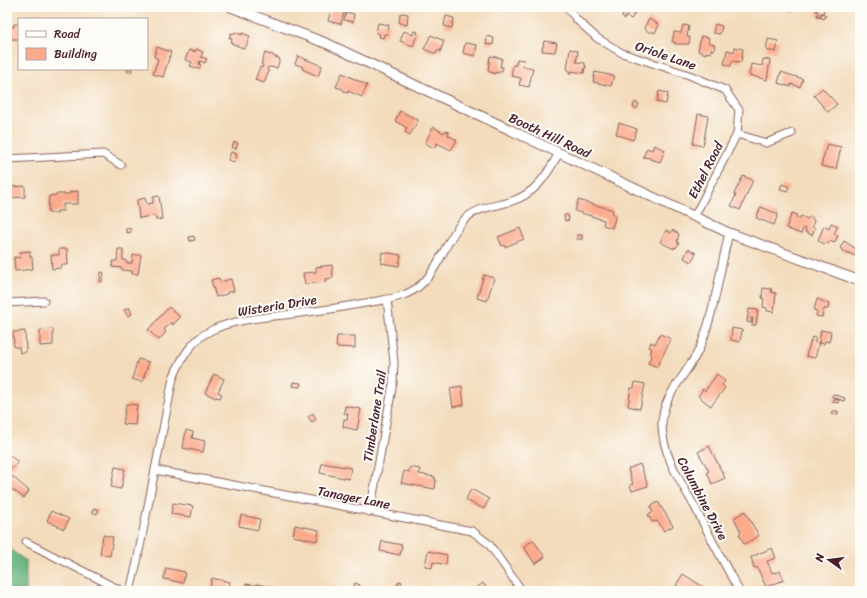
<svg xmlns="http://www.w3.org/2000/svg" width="867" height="598" font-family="Sriracha,sans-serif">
  <rect width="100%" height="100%" fill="#fdfcf7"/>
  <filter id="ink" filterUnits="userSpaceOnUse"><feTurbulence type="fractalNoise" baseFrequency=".025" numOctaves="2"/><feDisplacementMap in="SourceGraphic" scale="8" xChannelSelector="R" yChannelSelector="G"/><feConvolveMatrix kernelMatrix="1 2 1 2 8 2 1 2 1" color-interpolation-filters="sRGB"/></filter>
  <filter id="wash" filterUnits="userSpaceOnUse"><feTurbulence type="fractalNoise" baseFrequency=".012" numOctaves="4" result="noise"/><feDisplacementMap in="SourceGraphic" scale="16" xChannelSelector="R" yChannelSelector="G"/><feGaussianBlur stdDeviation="0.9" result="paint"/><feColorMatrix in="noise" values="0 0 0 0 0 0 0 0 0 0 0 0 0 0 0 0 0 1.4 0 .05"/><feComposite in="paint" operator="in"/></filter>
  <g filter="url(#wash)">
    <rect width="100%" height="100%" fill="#f3dbbb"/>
    <polygon fill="#65b27c" stroke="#586854" points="7,547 26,561 26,591 7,591"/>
    <g id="blocks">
      <g fill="#fcaa8c">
        <polygon points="116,7 123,7 122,10 116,9"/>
        <polygon points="332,7 338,7 340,10 344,12 341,24 328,21"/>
        <polygon points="622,7 633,7 632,8 635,12 632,18 631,19 626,16 625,19 622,17 623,15 619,12"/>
        <polygon points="788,7 793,8 792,11 787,9"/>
        <polygon points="817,7 825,7 823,13 821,13 819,17 817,16 818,12 816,11"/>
        <polygon points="346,12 354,14 353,22 344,20"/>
        <polygon points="402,13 408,14 407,25 399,23 400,14"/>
        <polygon points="822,13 826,15 824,19 820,17"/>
        <polygon points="446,16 454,18 452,28 444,26"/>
        <polygon points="649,19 659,25 655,33 651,31 650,33 644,28"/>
        <polygon points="378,23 389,25 387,35 384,34 383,38 379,37 380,34 376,33"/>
        <polygon points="14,24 19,24 19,39 7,39 7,26 14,27"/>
        <polygon points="715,24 722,26 720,34 713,33"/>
        <polygon points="683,25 689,26 687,37 690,37 689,44 675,44 675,42 672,42 674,32 681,33"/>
        <polygon points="404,31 413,35 414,31 418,32 413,46 400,41"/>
        <polygon points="235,32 242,35 242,33 250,36 245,49 231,43 232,39 229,38 231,33 234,34"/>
        <polygon points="431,35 444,41 440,52 437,50 436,54 424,49"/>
        <polygon points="487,36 494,38 493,45 486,44"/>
        <polygon points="701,36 709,38 708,42 715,45 714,50 711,49 711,53 706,52 706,54 698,51"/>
        <polygon points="768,39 778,41 776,52 766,50"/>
        <polygon points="544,41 557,43 555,52 542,51"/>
        <polygon points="465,43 477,45 475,56 463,53"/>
        <polygon points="157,47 171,52 163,77 153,74 158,59 154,57"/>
        <polygon points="735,47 743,49 741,62 732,61 731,66 724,64 727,50 734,52"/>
        <polygon points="196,49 203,52 201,57 207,59 205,63 200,61 199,64 201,65 199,69 190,66 192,62 185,60 189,50 195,52"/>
        <polygon points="570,49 578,51 576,62 585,63 585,66 586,66 586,68 585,67 584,73 571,71 571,73 569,73 569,70 567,70"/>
        <polygon points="265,53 270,55 271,54 273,55 273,56 280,59 277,68 268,67 267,70 269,71 264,83 255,80 260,67 262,68 263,65 261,64"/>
        <polygon points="298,56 322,66 318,76 302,69 303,67 295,64"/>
        <polygon points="490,56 502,58 500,67 503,67 502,71 500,71 499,73 495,72 495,74 488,71"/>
        <polygon points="517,59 524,60 523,66 533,68 529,87 519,85 521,78 511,76 513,65 516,65"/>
        <polygon points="763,59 770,60 767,80 749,75 751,64 762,66"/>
        <polygon points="127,69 132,69 131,73 127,71"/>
        <polygon points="595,72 614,76 611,86 593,82"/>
        <polygon points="781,72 803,79 800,87 791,84 791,87 778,83"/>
        <polygon points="342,73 367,85 362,97 348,91 348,93 344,91 343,89 336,87"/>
        <polygon points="822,88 837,104 828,112 814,96"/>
        <polygon points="659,91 668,93 666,104 657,102"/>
        <polygon points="635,102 639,104 637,109 633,107"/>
        <polygon points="400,111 418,120 410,135 405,132 407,128 395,121"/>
        <polygon points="698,114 708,116 703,146 693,144"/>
        <polygon points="619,123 637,129 633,140 616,134"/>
        <polygon points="433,127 444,133 445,131 449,132 448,135 457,140 451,150 437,143 434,148 425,143"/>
        <polygon points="234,142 238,143 236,149 232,147"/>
        <polygon points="827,144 841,147 836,169 821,166"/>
        <polygon points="654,145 665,150 660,162 650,159 650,158 643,157 647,148 652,150"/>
        <polygon points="231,152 237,154 235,162 228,160"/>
        <polygon points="743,176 753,180 740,210 731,206 736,195 734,194"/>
        <polygon points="782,184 789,187 787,191 780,189"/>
        <polygon points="25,186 25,197 10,198 10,187"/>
        <polygon points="78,191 78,204 63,204 63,211 57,211 57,213 48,213 49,196 56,195 56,194 70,194 70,192"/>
        <polygon points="159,196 162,219 156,220 155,216 139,218 137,200 145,198 147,204 153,203 153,197"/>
        <polygon points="578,200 613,210 612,214 616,215 612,228 603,225 604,220 575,211"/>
        <polygon points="761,207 778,214 774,225 756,218"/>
        <polygon points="792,213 797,215 796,217 800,219 801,216 807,219 811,216 814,221 812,226 815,228 812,235 805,232 806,229 803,228 801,234 786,228"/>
        <polygon points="564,215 568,215 569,220 565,221"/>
        <polygon points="831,223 838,226 834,234 838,236 834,243 830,241 828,244 825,243 824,244 818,240 824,226 829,229"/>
        <polygon points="126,228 131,229 130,233 126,232"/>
        <polygon points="520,228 524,239 505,247 504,245 502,246 498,237"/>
        <polygon points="666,230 671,233 672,230 679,234 677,242 679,243 676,248 674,247 674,249 660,242"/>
        <rect x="577" y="235" width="5" height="4"/>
        <polygon points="194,236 195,240 190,241 189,237"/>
        <polygon points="844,241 859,251 856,256 843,251 843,249 840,248"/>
        <polygon points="59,249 67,249 68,265 61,265 61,268 52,269 51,255 59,255"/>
        <polygon points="118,249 123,249 123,260 126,260 126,263 132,263 133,255 141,255 138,274 132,274 132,271 122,270 122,268 112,267 113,261 117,261"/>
        <polygon points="688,249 696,253 691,262 684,258"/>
        <polygon points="30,251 30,257 32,257 33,269 15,271 14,257 21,258 20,252"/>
        <polygon points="382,252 401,255 399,266 381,263"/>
        <polygon points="332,265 333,278 325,279 326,282 305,284 303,273 316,272 316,267"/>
        <polygon points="101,272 104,273 102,282 100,282"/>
        <polygon points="484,275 494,278 487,301 477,298"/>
        <polygon points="219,278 220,282 231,279 234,291 227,292 227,294 216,297 211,280"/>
        <polygon points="763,288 772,289 771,292 776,293 774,312 767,311 767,308 763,307 764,299 762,298"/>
        <polygon points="817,299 829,304 828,309 824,309 822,317 816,316 817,311 814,310"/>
        <polygon points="129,307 132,314 128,316 124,310"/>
        <polygon points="169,307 180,317 173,325 171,322 164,330 166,332 159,340 148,330"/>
        <polygon points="749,309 758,310 756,325 752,325 753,318 751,318 751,323 747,322"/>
        <polygon points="732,328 742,330 740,342 731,340"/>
        <polygon points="53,329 53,345 40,346 40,330"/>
        <polygon points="821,330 831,332 829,342 825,341 824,344 819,343"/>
        <polygon points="25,331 26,352 20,353 19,347 14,347 13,332"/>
        <polygon points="660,334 671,339 657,367 648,363 652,355 650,354 652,349 649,347 651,342 655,344"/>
        <polygon points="337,336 355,336 355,348 336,347"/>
        <polygon points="812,337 816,338 814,342 819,343 815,358 806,356"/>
        <polygon points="138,359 149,362 142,382 132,379"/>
        <polygon points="214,374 224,379 218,392 222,394 220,398 216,397 216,398 205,393"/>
        <polygon points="717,374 725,381 722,385 725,388 711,406 698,396 703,389 705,391"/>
        <polygon points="293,382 301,383 300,387 292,386"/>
        <polygon points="635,382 645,384 640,409 628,406 631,388 634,388"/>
        <polygon points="462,386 464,405 453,407 450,388"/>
        <polygon points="833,394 845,398 844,401 832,397"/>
        <polygon points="833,399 839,400 838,403 833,402"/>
        <polygon points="126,404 137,405 135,425 123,424"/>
        <polygon points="345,406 361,409 357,430 343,427 344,419 347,420 348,414 344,413"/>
        <polygon points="832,411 838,411 838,414 831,414"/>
        <polygon points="313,413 316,419 312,422 308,417"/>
        <polygon points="186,430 193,432 192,438 205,441 203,452 183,448"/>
        <polygon points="709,446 725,478 712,484 707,472 709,471 698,452"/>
        <polygon points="7,453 18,462 11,470 7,467"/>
        <polygon points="322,463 351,468 349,479 320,473"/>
        <polygon points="640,464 648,486 632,491 630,485 633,484 628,469"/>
        <polygon points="115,467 125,469 121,489 111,487"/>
        <polygon points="410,467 420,469 419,474 435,477 435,480 436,480 435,489 401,483 404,471 409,472"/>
        <polygon points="12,476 29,491 24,498 9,487 11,485 7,482"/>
        <polygon points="471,489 489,499 484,509 466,500"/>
        <polygon points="658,502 673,526 664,531 659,523 657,521 652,522 648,515 653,512 650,507"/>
        <polygon points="173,503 193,506 191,517 171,514"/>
        <polygon points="94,508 99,510 97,514 92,512"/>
        <polygon points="51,511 69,519 64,529 47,521"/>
        <polygon points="745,511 759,536 744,544 739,534 741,532 734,518"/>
        <polygon points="241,515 260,519 258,530 239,526"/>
        <polygon points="295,525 319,530 317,541 293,536"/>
        <polygon points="103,535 113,537 110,556 100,554"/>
        <polygon points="533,540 545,557 535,564 524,547"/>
        <polygon points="382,541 402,545 400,555 380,551"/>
        <polygon points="772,548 776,558 767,561 772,573 775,572 776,573 780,571 784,580 766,587 757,567 754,568 751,557"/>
        <polygon points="428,551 447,555 446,565 433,562 432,568 425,566"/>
        <polygon points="166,568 185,572 183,583 164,579"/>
        <polygon points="683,574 705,588 703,591 685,591 676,585"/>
        <polygon points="212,578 230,582 228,591 210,588"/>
        <polygon points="399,581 402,582 400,586 397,585"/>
        <polygon points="355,583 360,585 359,588 354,587"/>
        <polygon points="483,583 489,591 472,591"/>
        <polygon points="246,584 256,586 256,584 275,588 275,591 244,591"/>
        <polygon points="297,588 300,589 302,591 293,591 294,589"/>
      </g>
    </g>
  </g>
  <g filter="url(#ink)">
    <use href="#blocks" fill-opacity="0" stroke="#85615d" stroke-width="1"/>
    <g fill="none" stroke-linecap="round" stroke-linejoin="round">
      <defs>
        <g id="street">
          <polyline points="567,7 577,20 597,38 622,53 689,75 725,90 739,110 737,134 694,217"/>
          <polyline points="737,134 766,143 792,133"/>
          <polyline points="7,159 103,154 121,165"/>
          <path d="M729,233c-9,36 -14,77 -28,112 -11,28 -40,49 -39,81 1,30 19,56 33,81 14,28 29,56 44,84"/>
          <polyline points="7,303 44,301"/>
          <polyline points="155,470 472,531 489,544 522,591"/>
          <polyline points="370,512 393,383 394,362 387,299"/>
          <polyline points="26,542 122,591"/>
          <path d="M130,591l7,-29 36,-184c8,-19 19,-39 39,-48 23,-11 56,-13 81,-16 26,-3 52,-7 78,-12 11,-2 24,-3 35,-8 32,-13 36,-51 58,-74 13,-13 29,-13 45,-18 26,-7 38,-27 50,-49"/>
        </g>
        <polyline id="secondary" points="231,7 328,44 729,233 860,281"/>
      </defs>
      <use href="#street" stroke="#85615d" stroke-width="9"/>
      <use href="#secondary" stroke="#85615d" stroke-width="11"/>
      <use href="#street" stroke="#fff" stroke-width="7"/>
      <use href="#secondary" stroke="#fff" stroke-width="9"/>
    </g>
  </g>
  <g text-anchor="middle" stroke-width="4" stroke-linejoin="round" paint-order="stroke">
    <g font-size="13" fill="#4a1f2b" stroke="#fdfcf7">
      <text transform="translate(666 55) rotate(19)" y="5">Oriole Lane</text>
      <text transform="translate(550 135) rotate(25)" y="5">Booth Hill Road</text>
      <text transform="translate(705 170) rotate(-63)" y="5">Ethel Road</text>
      <text transform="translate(277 305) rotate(-9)" y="5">Wisteria Drive</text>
      <text transform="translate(374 416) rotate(-81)" y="5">Timberlane Trail</text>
      <text transform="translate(354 497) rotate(11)" y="5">Tanager Lane</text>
      <text transform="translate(703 498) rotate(62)" y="5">Columbine Drive</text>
    </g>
  </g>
  <rect width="867" height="598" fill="none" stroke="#fdfcf7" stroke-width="24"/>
  <rect x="18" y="18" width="130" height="52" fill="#fdfcf7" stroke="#b5a4a5"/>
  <rect x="26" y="31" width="20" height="6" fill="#ffffff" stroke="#b5a4a5"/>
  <text x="54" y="38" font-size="12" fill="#4a1f2b">Road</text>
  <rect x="26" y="48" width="20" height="12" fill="#fcaa8c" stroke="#b5a4a5"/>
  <text x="54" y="58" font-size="12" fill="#4a1f2b">Building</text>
  <g transform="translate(829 560) rotate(284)" stroke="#fdfcf7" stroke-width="3" paint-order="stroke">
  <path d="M0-3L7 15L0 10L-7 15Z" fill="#4a1f2b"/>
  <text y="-6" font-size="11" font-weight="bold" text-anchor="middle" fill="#4a1f2b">N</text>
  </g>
</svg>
